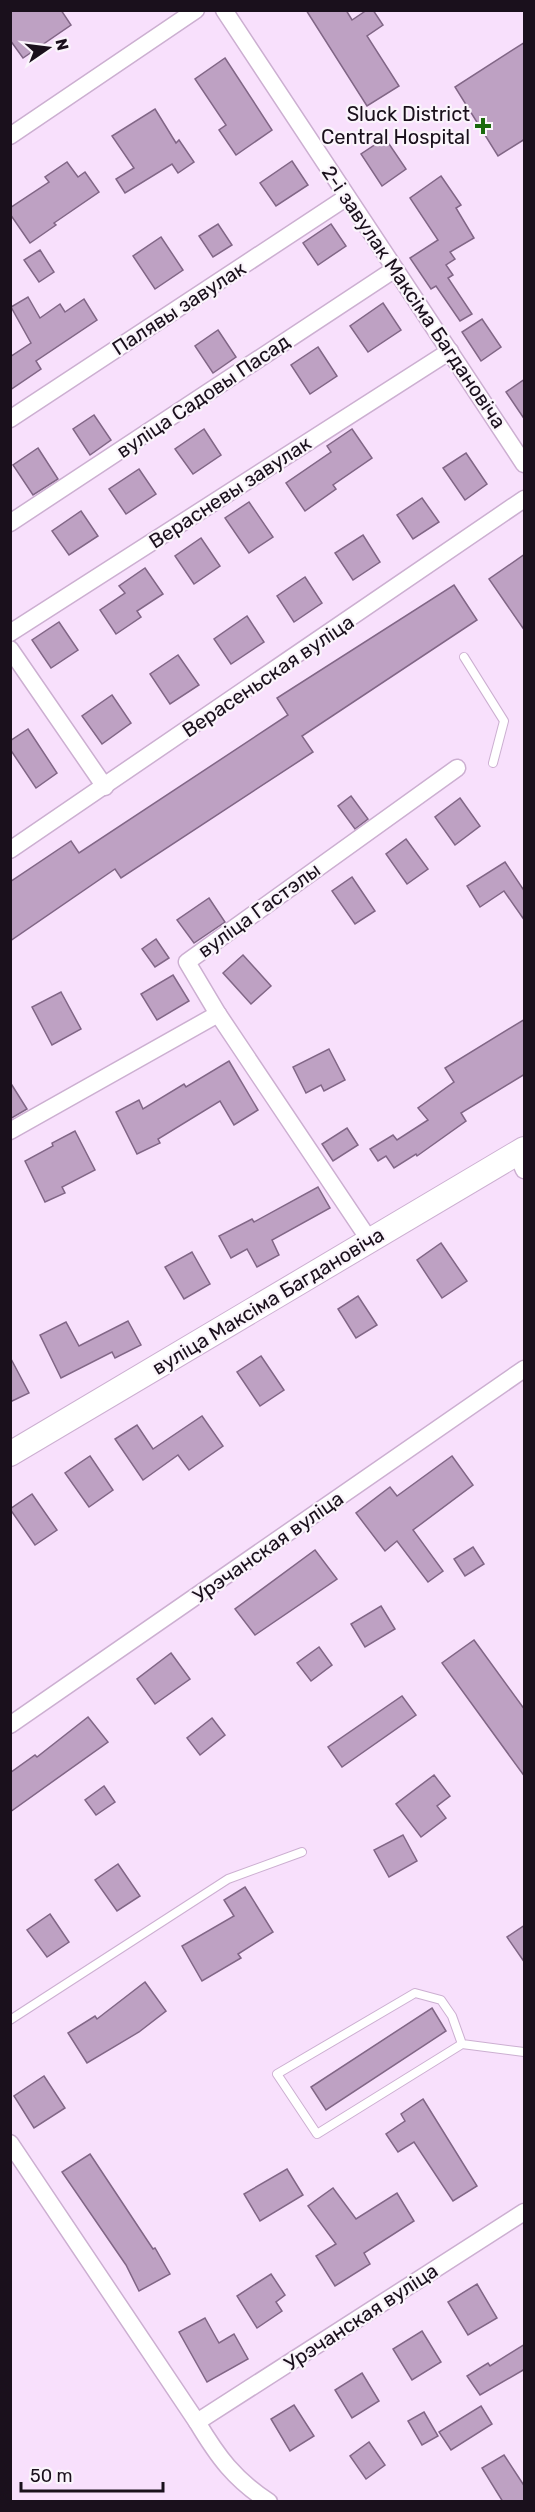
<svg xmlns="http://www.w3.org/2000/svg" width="535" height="2512" font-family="Rubik,sans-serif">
  <rect width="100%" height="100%" fill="#f8e0fc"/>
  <g fill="#bea1c3" stroke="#816686" stroke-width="1.5">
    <polygon points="10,10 61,10 71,25 23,58 10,40"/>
    <polygon points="306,10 346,10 352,20 367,10 373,10 383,25 367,36 399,86 367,106"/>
    <polygon points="525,42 525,139 498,156 455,87"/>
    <polygon points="225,58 272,130 236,155 219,130 226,125 195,79"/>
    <polygon points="155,109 176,143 179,140 194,162 178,173 172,164 125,193 116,179 134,168 112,136"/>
    <polygon points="385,138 406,169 382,186 361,154"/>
    <polygon points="292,161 308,185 276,206 260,183"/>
    <polygon points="67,162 78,177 85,172 99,192 54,223 56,225 30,243 10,214 10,208 49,182 45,177"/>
    <polygon points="441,176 461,205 456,208 474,238 450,252 455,259 446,265 453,275 448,278 472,314 460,321 436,286 431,289 410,258 438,240 410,198"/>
    <polygon points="218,224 232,245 213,257 199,236"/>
    <polygon points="331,224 346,246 318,265 303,243"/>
    <polygon points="161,237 183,270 155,289 133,256"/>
    <polygon points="40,250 54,272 39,282 24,260"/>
    <polygon points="28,297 40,318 60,304 65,312 84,299 97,320 36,361 41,369 10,390 10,357 31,343 11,307"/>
    <polygon points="383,303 401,330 368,352 350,326"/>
    <polygon points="482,319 501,347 481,361 462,332"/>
    <polygon points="218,330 236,357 213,373 195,346"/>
    <polygon points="318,347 337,376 310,394 291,365"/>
    <polygon points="525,379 525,420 506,392"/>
    <polygon points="94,415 111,440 90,455 73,429"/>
    <polygon points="204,429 221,455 193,474 175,449"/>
    <polygon points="352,429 372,458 333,485 336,489 305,511 286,483 331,452 327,446"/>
    <polygon points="38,448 58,479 33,495 13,465"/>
    <polygon points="466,453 487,484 465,500 443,468"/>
    <polygon points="139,469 156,494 126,514 109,489"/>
    <polygon points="422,498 439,522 413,539 397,515"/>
    <polygon points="249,502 273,537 249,553 225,518"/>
    <polygon points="81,511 98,536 69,555 52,531"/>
    <polygon points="363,535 380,562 353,580 335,553"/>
    <polygon points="201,538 220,566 194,584 175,556"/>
    <polygon points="525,554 525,631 489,579"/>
    <polygon points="145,568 163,594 137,611 141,617 116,634 100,610 125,593 119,586"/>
    <polygon points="305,577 322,603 294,622 277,596"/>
    <polygon points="454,585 477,620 302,736 313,752 121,878 115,869 10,941 10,882 71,841 79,853 288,715 277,698"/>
    <polygon points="247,616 264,642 231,664 214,639"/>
    <polygon points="59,622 78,650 51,668 32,640"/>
    <polygon points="178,655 199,685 170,704 150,674"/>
    <polygon points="112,695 131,723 102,744 82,716"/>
    <polygon points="28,729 57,773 36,788 10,749 10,741"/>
    <polygon points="351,796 368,819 355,829 338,806"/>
    <polygon points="460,798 480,826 455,845 435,817"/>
    <polygon points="406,839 428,869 407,884 386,854"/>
    <polygon points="505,862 525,892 525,921 504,891 480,907 467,886"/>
    <polygon points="352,877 375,911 355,924 332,891"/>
    <polygon points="209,898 225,922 194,943 177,920"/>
    <polygon points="156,939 169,958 155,967 142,949"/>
    <polygon points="243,955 271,986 251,1004 223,973"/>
    <polygon points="173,975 189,1001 157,1020 141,994"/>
    <polygon points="61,992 81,1029 52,1045 32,1007"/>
    <polygon points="525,1019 525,1074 461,1113 466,1121 417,1156 416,1154 394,1168 386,1156 378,1161 370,1149 393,1135 397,1140 428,1120 418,1108 454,1082 445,1068"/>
    <polygon points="329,1049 345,1080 324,1091 321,1085 306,1093 293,1067"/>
    <polygon points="229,1061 258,1110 234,1125 220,1101 158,1139 160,1143 137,1154 116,1112 139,1100 143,1109 184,1084 186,1087"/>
    <polygon points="10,1082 27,1109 10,1119"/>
    <polygon points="347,1128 358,1145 333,1161 322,1144"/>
    <polygon points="75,1131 95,1170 62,1187 65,1193 45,1202 25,1161 53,1146 52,1143"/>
    <polygon points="318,1187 330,1208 272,1240 279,1255 257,1267 247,1249 231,1258 219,1236 252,1219 254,1222"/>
    <polygon points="441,1243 467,1281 442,1298 417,1260"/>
    <polygon points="192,1252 210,1284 184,1299 165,1267"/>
    <polygon points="358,1296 377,1325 356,1338 338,1309"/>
    <polygon points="128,1321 141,1345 115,1358 112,1352 61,1378 40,1335 66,1322 79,1346"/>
    <polygon points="261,1356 284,1390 260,1406 237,1372"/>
    <polygon points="10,1357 29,1393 10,1402"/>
    <polygon points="202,1416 223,1446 189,1470 178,1455 143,1480 115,1439 137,1425 153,1449"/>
    <polygon points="90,1456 113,1490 89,1507 65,1473"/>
    <polygon points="452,1456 473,1485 413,1530 443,1571 428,1582 397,1541 385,1551 356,1513 390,1487 397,1496"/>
    <polygon points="32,1494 57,1530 35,1545 10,1509"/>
    <polygon points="473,1547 484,1564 465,1576 454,1559"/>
    <polygon points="315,1550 337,1579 255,1635 235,1609"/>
    <polygon points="381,1606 395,1629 365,1647 351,1624"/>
    <polygon points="474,1640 525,1710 525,1777 442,1663"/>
    <polygon points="319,1647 332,1665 311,1681 297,1663"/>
    <polygon points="171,1653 190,1679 155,1704 137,1679"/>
    <polygon points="402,1696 416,1715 342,1767 328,1747"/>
    <polygon points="88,1717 108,1742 10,1812 10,1773 35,1755 37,1757"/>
    <polygon points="212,1718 225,1735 200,1755 187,1738"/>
    <polygon points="434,1775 450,1796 437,1806 446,1818 421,1837 396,1804"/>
    <polygon points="104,1786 115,1802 96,1815 85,1800"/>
    <polygon points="403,1835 417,1861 389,1877 374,1850"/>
    <polygon points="118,1864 140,1896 117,1911 95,1880"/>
    <polygon points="245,1887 273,1932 238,1954 241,1958 202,1981 182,1946 234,1916 224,1900"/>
    <polygon points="50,1914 69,1942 47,1957 27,1930"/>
    <polygon points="525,1925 525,1963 507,1937"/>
    <polygon points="145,1982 166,2011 139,2032 87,2063 68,2033 95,2016 97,2019"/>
    <polygon points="432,2008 446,2031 326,2110 311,2087"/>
    <polygon points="44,2076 65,2108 34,2128 14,2096"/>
    <polygon points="423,2099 477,2186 453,2201 414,2142 398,2152 386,2134 405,2121 401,2114"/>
    <polygon points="90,2154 153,2249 155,2248 170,2274 139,2291 126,2265 62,2172"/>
    <polygon points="287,2169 303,2195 260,2221 244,2194"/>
    <polygon points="333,2188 356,2219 397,2193 414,2221 364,2253 370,2264 335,2286 316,2256 336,2244 308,2206"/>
    <polygon points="271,2274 285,2295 276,2302 282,2311 257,2328 237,2296"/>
    <polygon points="477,2284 497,2318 468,2335 448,2302"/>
    <polygon points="205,2318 219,2343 234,2334 248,2359 207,2382 179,2332"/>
    <polygon points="422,2331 441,2362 412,2380 393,2349"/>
    <polygon points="525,2344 525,2369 480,2395 467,2376 488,2363 490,2366"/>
    <polygon points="362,2373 379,2401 352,2418 335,2390"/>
    <polygon points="294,2405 314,2436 290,2451 271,2419"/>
    <polygon points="481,2406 492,2424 451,2450 439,2432"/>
    <polygon points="424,2412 438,2436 422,2445 408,2421"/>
    <polygon points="369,2442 385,2465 366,2479 350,2456"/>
    <polygon points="504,2455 525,2487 525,2502 503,2502 482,2468"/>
  </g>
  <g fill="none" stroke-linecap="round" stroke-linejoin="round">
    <defs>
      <g id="lane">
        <polyline points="464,657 504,721 493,763"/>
        <polyline points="10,2020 228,1879 302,1852"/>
        <polyline points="462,2044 452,2016 441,2000 415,1993 277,2074 317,2134 462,2044 524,2052"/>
      </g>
      <g id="street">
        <polyline points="224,10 524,464"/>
        <polyline points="10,136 196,10"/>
        <polyline points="10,419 347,197"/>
        <polyline points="10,523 395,269"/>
        <polyline points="10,633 450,351"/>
        <polyline points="10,649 105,787"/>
        <polyline points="10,850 524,499"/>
        <polyline points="10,1131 218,1014"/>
        <polyline points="517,1154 524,1170"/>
        <polyline points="370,1241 218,1014 187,962 457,768"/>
        <polyline points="10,1725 524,1369"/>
        <path d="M10,2143l187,279c21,35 37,57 72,80"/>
        <polyline points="197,2422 524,2212"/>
      </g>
      <polyline id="secondary" points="10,1454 524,1149"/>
    </defs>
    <use href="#lane" stroke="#ccafd1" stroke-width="10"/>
    <use href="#street" stroke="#ccafd1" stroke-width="19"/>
    <use href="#secondary" stroke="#ccafd1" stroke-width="26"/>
    <use href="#lane" stroke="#fff" stroke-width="8"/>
    <use href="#street" stroke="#fff" stroke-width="16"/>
    <use href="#secondary" stroke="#fff" stroke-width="24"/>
  </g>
  <path fill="#1a6a0d" stroke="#faf4fb" stroke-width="2" d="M480 117h6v6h6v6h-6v6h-6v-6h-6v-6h6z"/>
  <g text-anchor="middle" stroke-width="4.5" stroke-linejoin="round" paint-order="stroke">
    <g font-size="20" fill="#1a101c" stroke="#faf4fb" text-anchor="end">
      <text x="470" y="121">Sluck District<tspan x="470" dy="23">Central Hospital</tspan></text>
    </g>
    <g font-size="20" fill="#1a101c" stroke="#faf4fb">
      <text transform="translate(414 297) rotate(56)" y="7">2-і завулак Максіма Багдановіча</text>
      <text transform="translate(179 308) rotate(-33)" y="7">Палявы завулак</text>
      <text transform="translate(203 396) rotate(-34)" y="7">вуліца Садовы Пасад</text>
      <text transform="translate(230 492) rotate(-33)" y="7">Верасневы завулак</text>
      <text transform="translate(268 676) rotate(-34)" y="7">Верасеньская вуліца</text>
      <text transform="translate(259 910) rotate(-36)" y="7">вуліца Гастэлы</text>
      <text transform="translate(268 1301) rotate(-31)" y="7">вуліца Максіма Багдановіча</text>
      <text transform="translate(268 1547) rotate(-35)" y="7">Урэчанская вуліца</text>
      <text transform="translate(361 2317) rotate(-33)" y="7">Урэчанская вуліца</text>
    </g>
  </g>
  <rect width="535" height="2512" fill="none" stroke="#1a101c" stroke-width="24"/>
  <g transform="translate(48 48) rotate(76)" stroke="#faf4fb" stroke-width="4.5" paint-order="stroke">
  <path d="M0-4.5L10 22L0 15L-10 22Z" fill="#1a101c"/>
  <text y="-9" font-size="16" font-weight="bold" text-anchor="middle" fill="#1a101c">N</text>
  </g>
  <path d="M21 2482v9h142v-9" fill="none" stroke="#1a101c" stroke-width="3"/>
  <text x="30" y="2482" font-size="18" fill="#1a101c" stroke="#faf4fb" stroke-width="4.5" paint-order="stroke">50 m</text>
</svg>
